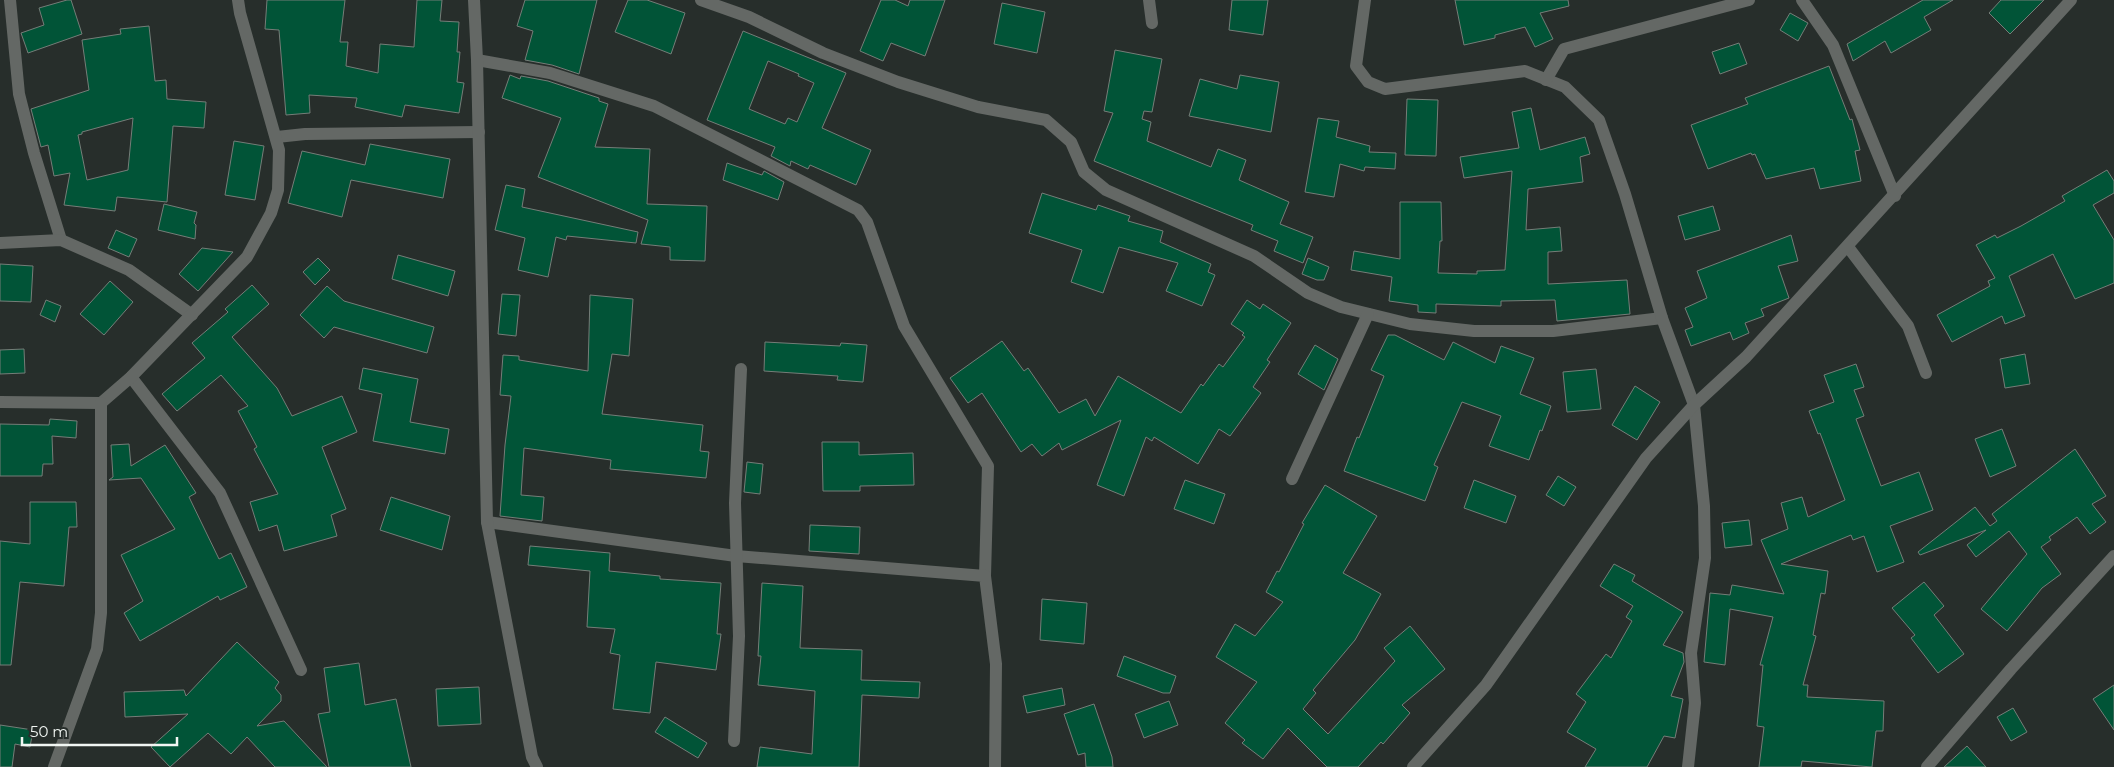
<svg xmlns="http://www.w3.org/2000/svg" width="2114" height="767" font-family="Montserrat,sans-serif">
  <rect width="100%" height="100%" fill="#272e2b"/>
  <g fill="#015437" stroke="#757d78" fill-rule="evenodd">
    <polygon points="67,0 71,0 82,34 28,53 21,33 44,25 39,8"/>
    <polygon points="267,0 345,0 340,42 348,42 346,66 378,73 380,44 414,47 417,0 442,0 440,21 459,22 457,52 460,52 457,82 464,83 459,113 405,105 402,117 355,107 357,98 309,95 310,113 286,115 279,30 265,29"/>
    <polygon points="525,0 597,0 579,74 552,65 525,60 533,31 517,26"/>
    <polygon points="628,0 647,0 685,13 671,54 615,32"/>
    <polygon points="881,0 895,0 908,6 910,0 945,0 925,56 891,43 883,61 860,51"/>
    <polygon points="1232,0 1268,0 1263,35 1229,30"/>
    <polygon points="1455,0 1568,0 1569,6 1540,13 1553,39 1535,47 1525,27 1495,35 1495,38 1464,45"/>
    <polygon points="1923,0 1953,0 1924,17 1931,30 1891,53 1885,41 1853,61 1847,44"/>
    <polygon points="2001,0 2044,0 2010,34 1989,13"/>
    <polygon points="1002,3 1045,12 1037,53 994,44"/>
    <polygon points="1790,13 1808,23 1798,41 1780,30"/>
    <path d="M149,26l6,55 11,-1 1,19 39,3 -2,26 -31,-2 -6,76 -50,-5 -2,14 -51,-6 6,-32 -16,3 -6,-31 -7,2 -10,-38 58,-19 -7,-50 39,-6 -1,-5zM133,118l-5,52 -41,10 -9,-45 4,-1v-2z"/>
    <path d="M743,31l103,42 -24,55 49,22 -15,35 -46,-20 -2,4 -17,-8 -1,5 -19,-10 4,-9 -68,-27zM768,61l31,13 -1,2 16,7 -17,39 -9,-4 -3,6 -36,-15z"/>
    <polygon points="1739,43 1747,64 1720,74 1712,52"/>
    <polygon points="1115,50 1162,59 1152,112 1144,111 1142,119 1151,122 1147,141 1211,167 1218,149 1246,160 1239,180 1289,202 1280,224 1313,237 1303,263 1274,251 1278,241 1251,230 1253,225 1094,161 1113,113 1104,111"/>
    <polygon points="1829,66 1850,120 1852,119 1860,150 1855,151 1861,181 1820,189 1814,168 1766,179 1755,154 1752,155 1751,153 1708,169 1691,125 1748,104 1745,98"/>
    <polygon points="510,75 520,79 521,76 548,81 599,98 599,101 608,104 595,147 650,149 647,204 707,206 705,261 670,260 670,247 641,244 648,220 538,177 561,118 502,98"/>
    <polygon points="1240,75 1279,82 1271,132 1189,116 1200,79 1237,89"/>
    <polygon points="1407,99 1438,100 1436,156 1405,155"/>
    <polygon points="1531,108 1540,150 1585,137 1590,154 1580,157 1583,182 1528,189 1526,230 1560,227 1562,251 1548,252 1548,284 1627,280 1630,314 1557,321 1555,300 1501,301 1501,306 1436,304 1436,313 1418,312 1418,305 1389,301 1392,277 1351,270 1354,251 1400,259 1400,202 1441,202 1442,241 1440,241 1438,273 1477,274 1477,271 1505,270 1512,171 1464,178 1460,157 1519,148 1512,112"/>
    <polygon points="1318,118 1339,121 1336,137 1370,146 1369,152 1396,153 1395,169 1365,167 1364,171 1340,164 1334,197 1305,192"/>
    <polygon points="234,141 264,146 255,200 225,195"/>
    <polygon points="370,144 450,159 443,198 351,180 342,217 288,203 302,151 365,165"/>
    <polygon points="727,163 762,175 764,171 784,182 778,200 723,180"/>
    <polygon points="2107,170 2114,181 2114,193 2093,205 2114,240 2114,283 2075,299 2053,254 2009,276 2025,316 2005,324 2002,316 1952,342 1937,315 1990,286 1988,281 1995,278 1976,245 1995,235 1997,238 2021,226 2065,201 2062,196"/>
    <polygon points="506,185 525,189 522,207 638,232 636,243 567,236 566,240 556,237 548,277 518,270 525,238 495,230"/>
    <polygon points="1042,193 1096,210 1098,205 1130,216 1128,221 1163,231 1160,242 1211,264 1208,272 1215,275 1202,306 1166,291 1178,263 1119,247 1103,293 1071,282 1082,250 1029,233"/>
    <polygon points="164,204 197,212 194,223 196,225 195,239 158,230"/>
    <polygon points="1713,206 1720,230 1685,240 1678,216"/>
    <polygon points="116,230 137,239 129,257 108,248"/>
    <polygon points="1791,235 1798,261 1778,266 1789,298 1761,309 1764,316 1745,323 1749,333 1733,340 1730,332 1691,346 1685,330 1693,327 1685,308 1707,298 1697,271"/>
    <polygon points="202,248 233,252 198,291 179,274"/>
    <polygon points="398,255 455,271 448,296 392,279"/>
    <polygon points="318,258 330,270 315,285 303,272"/>
    <polygon points="1308,258 1329,267 1324,280 1317,280 1302,274"/>
    <polygon points="0,264 33,266 31,302 0,301"/>
    <polygon points="110,281 133,302 104,335 80,314"/>
    <polygon points="252,285 269,304 232,337 277,388 292,416 342,396 357,432 322,447 346,509 331,515 337,536 284,551 277,525 259,531 250,502 278,494 254,449 257,447 238,411 248,406 221,375 177,411 162,394 205,358 192,343 228,312 225,309"/>
    <polygon points="327,286 344,301 434,327 427,353 334,327 324,338 300,315"/>
    <polygon points="502,294 520,295 516,336 498,334"/>
    <polygon points="590,295 633,299 629,356 612,354 602,414 703,425 700,451 709,452 706,478 610,469 611,460 524,448 521,495 544,497 542,521 500,516 505,445 511,396 500,395 503,355 519,356 519,360 588,371"/>
    <polygon points="46,300 61,306 55,322 40,315"/>
    <polygon points="1247,300 1260,309 1263,304 1291,323 1267,360 1270,362 1253,387 1261,393 1230,436 1219,429 1198,464 1154,437 1152,441 1146,437 1124,496 1097,485 1121,420 1062,450 1059,443 1042,456 1032,444 1021,452 982,393 968,403 950,378 1002,341 1024,371 1028,368 1059,413 1086,399 1095,416 1118,376 1181,413 1201,384 1203,386 1219,364 1223,367 1245,337 1242,335 1244,333 1231,324"/>
    <polygon points="1388,335 1395,335 1444,360 1453,342 1495,363 1501,346 1534,358 1520,394 1551,406 1542,431 1540,430 1529,460 1489,446 1501,416 1462,402 1434,465 1438,467 1425,501 1344,471 1357,437 1359,438 1384,376 1371,370"/>
    <polygon points="765,342 840,346 841,343 867,345 863,382 837,380 838,376 764,371"/>
    <polygon points="1315,345 1338,359 1324,390 1298,374"/>
    <polygon points="24,349 25,373 0,374 0,350"/>
    <polygon points="2025,354 2030,384 2005,388 2000,359"/>
    <polygon points="1856,364 1864,387 1854,390 1864,416 1856,419 1881,486 1919,472 1933,510 1890,526 1904,562 1877,572 1864,536 1853,540 1851,535 1781,564 1828,571 1825,594 1821,593 1813,635 1816,636 1803,685 1808,685 1807,697 1884,701 1883,731 1876,731 1872,767 1802,761 1801,767 1759,767 1764,727 1757,726 1763,665 1760,665 1773,617 1730,609 1725,665 1704,662 1710,593 1730,595 1732,585 1784,594 1761,540 1788,529 1781,503 1802,497 1808,517 1845,500 1820,433 1818,434 1809,411 1834,402 1824,375"/>
    <polygon points="363,368 418,379 410,422 449,429 445,454 373,441 382,394 359,389"/>
    <polygon points="1596,369 1601,409 1567,412 1563,372"/>
    <polygon points="1635,386 1660,402 1637,440 1612,425"/>
    <polygon points="50,419 77,421 76,438 52,436 53,464 43,464 42,476 0,476 0,424 49,425"/>
    <polygon points="2002,429 2016,466 1990,477 1975,439"/>
    <polygon points="822,442 859,442 859,455 913,453 914,485 860,486 860,491 823,491"/>
    <polygon points="129,444 131,466 165,445 196,493 189,497 219,559 231,553 247,587 220,600 218,596 140,641 124,613 143,601 121,555 175,529 141,478 109,480 113,477 111,445"/>
    <polygon points="2075,449 2106,496 2092,504 2106,522 2090,534 2077,517 2049,537 2051,540 2041,547 2061,574 2042,588 2007,631 1981,609 2027,554 2009,531 1976,557 1967,545 1986,530 1920,555 1918,552 1975,507 1990,526 1997,521 1992,514"/>
    <polygon points="747,462 763,464 760,494 744,492"/>
    <polygon points="1558,476 1576,487 1564,506 1546,495"/>
    <polygon points="1185,480 1225,494 1214,524 1174,509"/>
    <polygon points="1474,480 1516,496 1506,523 1464,508"/>
    <polygon points="1325,485 1377,516 1343,573 1381,594 1355,640 1313,690 1316,693 1303,709 1328,734 1395,661 1384,648 1410,626 1445,669 1402,705 1410,713 1383,744 1381,742 1358,767 1327,767 1288,728 1263,759 1242,743 1245,740 1225,723 1257,682 1216,657 1235,624 1255,636 1283,602 1266,592 1277,571 1279,572 1304,524 1302,523"/>
    <polygon points="391,497 450,516 442,550 380,530"/>
    <polygon points="30,502 76,502 77,527 69,527 64,586 20,582 11,665 0,665 0,541 30,544"/>
    <polygon points="1749,520 1752,545 1725,548 1722,523"/>
    <polygon points="810,525 860,527 859,554 809,551"/>
    <polygon points="530,546 610,553 609,571 660,576 660,579 721,583 717,634 721,634 716,670 656,662 650,713 613,709 620,655 610,653 615,629 587,627 590,571 528,565"/>
    <polygon points="1614,564 1635,575 1632,581 1683,612 1663,645 1683,653 1684,662 1671,696 1683,699 1675,738 1664,736 1647,767 1585,767 1596,749 1567,732 1586,702 1576,694 1606,654 1611,658 1632,621 1626,617 1633,606 1600,586"/>
    <polygon points="1924,582 1944,606 1934,615 1964,654 1938,673 1911,638 1915,635 1892,608"/>
    <polygon points="762,583 803,586 800,648 862,650 861,680 920,682 919,698 862,695 859,767 757,767 760,747 812,754 815,691 758,685 761,656 758,656"/>
    <polygon points="1042,599 1087,603 1084,644 1040,640"/>
    <polygon points="237,642 279,682 275,688 281,695 281,701 257,726 284,721 327,767 275,767 247,737 231,754 208,733 170,767 151,747 188,714 125,717 124,692 184,690 186,696"/>
    <polygon points="1124,656 1176,676 1170,693 1163,693 1117,676"/>
    <polygon points="359,663 365,705 396,699 411,767 329,767 318,714 330,712 324,668"/>
    <polygon points="2114,685 2114,730 2093,699"/>
    <polygon points="479,687 481,724 438,726 436,689"/>
    <polygon points="1062,688 1065,705 1027,713 1023,696"/>
    <polygon points="1169,701 1178,725 1144,738 1135,714"/>
    <polygon points="1094,704 1112,757 1113,767 1086,767 1085,753 1078,755 1064,714"/>
    <polygon points="2013,708 2027,732 2011,741 1997,717"/>
    <polygon points="665,717 707,743 698,758 655,732"/>
    <polygon points="0,725 33,730 30,747 15,744 12,767 0,767"/>
    <polygon points="1967,746 1986,767 1944,767"/>
  </g>
  <g fill="none" stroke-linecap="round" stroke-linejoin="round">
    <g stroke="#646865" stroke-width="12">
      <polyline points="10,0 19,94 34,153 61,240"/>
      <polyline points="701,0 749,17 823,53 898,82 978,107 1046,120 1071,142 1084,172 1106,190 1254,256 1308,293 1341,307 1410,324 1474,331 1553,331 1662,318"/>
      <polyline points="1149,0 1152,23"/>
      <polyline points="1365,0 1356,66 1368,82 1385,89 1525,71 1565,87 1599,120 1625,194 1662,318 1694,405 1704,506 1705,558 1691,653 1695,703 1688,767"/>
      <polyline points="1802,0 1833,45 1895,196"/>
      <polyline points="477,60 550,73 654,106 858,210 867,222 904,326 988,466 985,576"/>
      <polyline points="1546,80 1564,49 1749,0"/>
      <polyline points="277,137 305,134 479,132"/>
      <polyline points="0,243 61,240 129,270 192,315"/>
      <polyline points="1848,247 1908,326 1926,373"/>
      <polyline points="131,377 220,493 301,670"/>
      <polyline points="0,402 101,403 131,377 247,257 271,213 278,190 279,150 240,13 238,0"/>
      <polyline points="1292,479 1368,314"/>
      <polyline points="487,522 736,556 985,576 996,664 995,767"/>
      <polyline points="734,741 739,636 735,503 741,369"/>
      <polyline points="54,767 97,649 101,613 101,403"/>
      <polyline points="1413,767 1486,685 1646,458 1694,405 1746,357 2071,0"/>
      <polyline points="1927,767 2011,669 2114,556"/>
    </g>
    <polyline stroke="#646865" stroke-width="12" points="474,0 477,60 487,522 532,757 537,767"/>
  </g>
  <path d="M22 737v8h155v-8" fill="none" stroke="#f1f6f3" stroke-width="2.5"/>
  <text x="30" y="737" font-size="15" fill="#f1f6f3" stroke="#272e2b" stroke-width="4" paint-order="stroke">50 m</text>
</svg>
